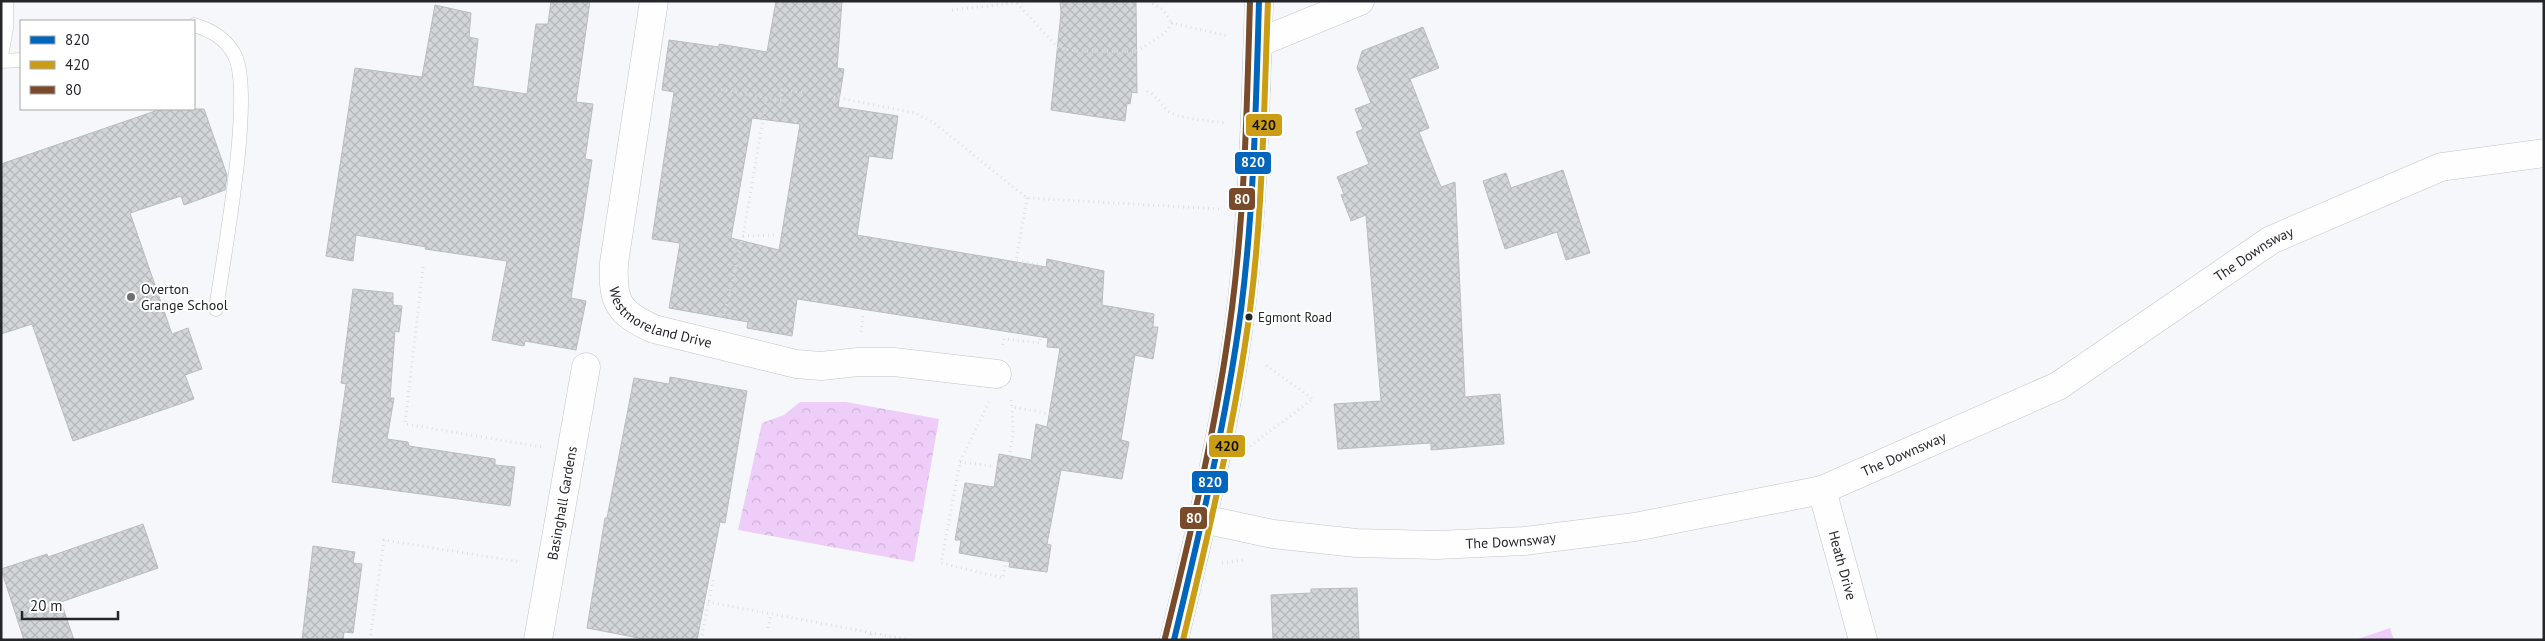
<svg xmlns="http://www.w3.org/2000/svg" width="2545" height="641" font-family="'PT Sans',sans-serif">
  <defs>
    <pattern id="forest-crowns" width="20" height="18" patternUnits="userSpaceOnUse" patternTransform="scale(1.25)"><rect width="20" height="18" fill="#eecef9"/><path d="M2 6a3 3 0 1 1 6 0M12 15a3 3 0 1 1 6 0" fill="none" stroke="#ccb1d6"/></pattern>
    <pattern id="building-cross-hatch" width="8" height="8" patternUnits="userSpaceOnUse" patternTransform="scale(1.25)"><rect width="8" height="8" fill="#d3d6d9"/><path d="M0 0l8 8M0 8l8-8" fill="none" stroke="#b5b8ba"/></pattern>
  </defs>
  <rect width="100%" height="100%" fill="#f5f7fb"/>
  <polygon fill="url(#forest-crowns)" points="800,402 846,402 939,419 914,562 738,530 762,423 784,415"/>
  <polygon fill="#eecef9" points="2390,628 2394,640 2355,640"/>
  <g fill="url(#building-cross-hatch)" stroke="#babcc0" fill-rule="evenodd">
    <polygon points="551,1 590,1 576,102 593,104 585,159 592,160 571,298 586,301 576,350 525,341 524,346 492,340 507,261 425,249 426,247 356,235 353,261 326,256 355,68 422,77 435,5 471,13 469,37 478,39 473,86 527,94 536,24 548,24"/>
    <path d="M776,1h66l-5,67 7,1 -6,38 60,9 -6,43 -23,-3 -12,79 189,32 1,-8 57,12 -2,34 52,9 -1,13h5l-5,32 -18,-4 -14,85 8,2 -7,37 -61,-9 -14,74 4,1 -4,27 -38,-5 1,-5 -51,-9 2,-13h-6l10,-57 29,4 5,-33 32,6 5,-36 11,3 13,-79 -13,-1 1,-9 -251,-39 -5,37 -45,-8 1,-6 -79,-14 11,-65 -28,-4 22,-147 -12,-2 7,-50 50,7v-3l48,8zM752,118l48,6 -21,126 -48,-12z"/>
    <polygon points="1060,1 1136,1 1137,93 1132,92 1130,104 1127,103 1125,121 1051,110 1061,13"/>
    <polygon points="1423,27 1439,68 1410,79 1429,128 1419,132 1441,187 1455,182 1465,397 1500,394 1504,444 1431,450 1431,443 1338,449 1334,404 1381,401 1366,215 1351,221 1341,195 1344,194 1337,177 1369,164 1356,132 1363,129 1355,109 1371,103 1357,68 1362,51"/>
    <polygon points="161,109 204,109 227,175 225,190 184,205 181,196 130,213 172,334 188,328 202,369 185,375 194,399 73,441 32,324 1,334 1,164"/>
    <polygon points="1563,170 1590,253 1566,260 1557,232 1505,249 1483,181 1506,173 1511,188"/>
    <polygon points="353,289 393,293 393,305 402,306 399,332 395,331 390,398 394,398 387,439 408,442 409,446 495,459 495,465 515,467 510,506 332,482 346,384 341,383"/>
    <polygon points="670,377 747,391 725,523 720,522 697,640 649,640 587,628 605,518 607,518 634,378 669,384"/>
    <polygon points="143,524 158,568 61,602 74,640 24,640 1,569 47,554 48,557"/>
    <polygon points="313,546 355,552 353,563 362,564 353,633 344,632 343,640 302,640"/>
    <polygon points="1357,588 1359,640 1273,640 1271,595 1311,593 1311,589"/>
  </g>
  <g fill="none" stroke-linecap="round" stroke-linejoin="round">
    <defs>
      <g id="service">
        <path d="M194,25c17,5 32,13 41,31 19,40 -12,203 -19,253"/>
        <polyline points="1,56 6,29 6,1"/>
        <polyline points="1,61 21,60"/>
      </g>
      <g id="minor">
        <path id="s1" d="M654,1l-40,262c-2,39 4,50 40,66l142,35 25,2 37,-4h36l103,12"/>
        <polyline points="1258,43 1360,1"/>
        <path id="s2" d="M1822,490l41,150"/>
        <path id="s3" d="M1203,519l70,15 83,9 81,2 87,-4 111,-14 187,-37 236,-104 213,-146 170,-73 103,-14"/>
        <path id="s4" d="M538,640l48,-273"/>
      </g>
      <path id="secondary" d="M1174,640c23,-96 46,-191 61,-288 18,-116 20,-234 24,-351"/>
    </defs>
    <use href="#service" stroke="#c2c3c7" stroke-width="15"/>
    <use href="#minor" stroke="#c2c3c7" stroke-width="29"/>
    <use href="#secondary" stroke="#c2c3c7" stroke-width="29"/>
    <g stroke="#dddedf" stroke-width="3" stroke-dasharray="1 4" stroke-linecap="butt">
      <polyline points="1148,1 1162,9 1172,23"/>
      <polyline points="1017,3 1058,48 1077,51 1136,52 1165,33 1172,23 1228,36"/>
      <polyline points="952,10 1030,1"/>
      <polyline points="716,89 781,100 782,90 806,93"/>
      <path d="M1147,91c11,6 12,11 20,19 9,9 45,11 59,13"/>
      <polyline points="829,96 915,113 934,123 1027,198 1220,209"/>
      <polyline points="1027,198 1016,261 1042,265"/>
      <polyline points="743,236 777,235"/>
      <polyline points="423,267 405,424 542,447"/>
      <polyline points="724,315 743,236 767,97"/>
      <polyline points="861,332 863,315"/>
      <polyline points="1003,345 1004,339 1040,343 1041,334"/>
      <polyline points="1011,400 1012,407 1051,414"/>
      <polyline points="989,402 960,462 941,563 1003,578 1007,555"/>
      <polyline points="1250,446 1313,399 1264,364"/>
      <polyline points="1010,452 1013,432 1012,407"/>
      <polyline points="960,462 992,466"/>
      <polyline points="1222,563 1244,560"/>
      <polyline points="708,602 910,640"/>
      <polyline points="768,628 771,614"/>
      <polyline points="370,640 384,540 521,562"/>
      <polyline points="701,640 713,580"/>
      <polyline points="870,640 871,633"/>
    </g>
    <use href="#service" stroke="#fefefe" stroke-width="14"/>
    <use href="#minor" stroke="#fefefe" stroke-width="28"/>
    <use href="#secondary" stroke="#fefefe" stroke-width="28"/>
    <defs>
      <path id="bus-1" d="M1174,640c26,-109 52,-218 67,-330 13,-102 15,-206 18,-309"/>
      <path id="bus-2" d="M1183,640c26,-109 52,-218 67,-330 13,-102 14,-206 18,-309"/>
      <path id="bus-3" d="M1165,638c27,-109 53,-219 67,-330 13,-102 15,-205 18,-307"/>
    </defs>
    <use href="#bus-1" stroke="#fff" stroke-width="10"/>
    <use href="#bus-2" stroke="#fff" stroke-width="10"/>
    <use href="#bus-3" stroke="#fff" stroke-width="10"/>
    <use href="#bus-1" stroke="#0065bd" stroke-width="6"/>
    <use href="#bus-2" stroke="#cb9d14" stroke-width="6"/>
    <use href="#bus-3" stroke="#7a4b2a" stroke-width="6"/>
  </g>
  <circle fill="#6e6f73" stroke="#fff" stroke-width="2" cx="131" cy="297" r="5"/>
  <circle fill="#25262a" stroke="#fff" stroke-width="2" cx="1249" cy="317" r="4.5"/>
  <g text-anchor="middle" stroke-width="4" stroke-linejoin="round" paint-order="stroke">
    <g font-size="13" fill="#25262a" stroke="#fff" text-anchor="start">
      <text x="1258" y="322">Egmont Road</text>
    </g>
    <g font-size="14" fill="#25262a" stroke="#fff">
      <text dy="5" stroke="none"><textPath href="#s3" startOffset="1120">The Downsway</textPath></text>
      <text dy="5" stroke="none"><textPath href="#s1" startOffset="349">Westmoreland Drive</textPath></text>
      <text dy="5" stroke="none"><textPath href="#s3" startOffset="715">The Downsway</textPath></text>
      <text dy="5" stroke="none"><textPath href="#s4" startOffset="139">Basinghall Gardens</textPath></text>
      <text dy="5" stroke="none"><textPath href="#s3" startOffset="310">The Downsway</textPath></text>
      <text dy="5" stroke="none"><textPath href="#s2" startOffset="78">Heath Drive</textPath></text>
    </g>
    <g font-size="14" fill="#25262a" stroke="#fff" text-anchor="start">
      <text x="141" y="294">Overton<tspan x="141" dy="16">Grange School</tspan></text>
    </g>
  </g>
  <g stroke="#fff" stroke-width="2">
    <rect x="1245" y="113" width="38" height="24" rx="5" fill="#cb9d14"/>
    <rect x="1234" y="151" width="38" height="24" rx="5" fill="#0065bd"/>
    <rect x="1228" y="187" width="28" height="24" rx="5" fill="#7a4b2a"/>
    <rect x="1208" y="434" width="38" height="24" rx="5" fill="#cb9d14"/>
    <rect x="1191" y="470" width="38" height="24" rx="5" fill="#0065bd"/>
    <rect x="1179" y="506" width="29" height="24" rx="5" fill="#7a4b2a"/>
  </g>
  <g font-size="14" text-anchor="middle" font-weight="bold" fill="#fff">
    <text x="1253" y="167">820</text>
    <text x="1242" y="204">80</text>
    <text x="1210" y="487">820</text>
    <text x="1194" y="523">80</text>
  </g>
  <g font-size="14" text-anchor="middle" font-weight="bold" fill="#111">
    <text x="1264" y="130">420</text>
    <text x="1227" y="451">420</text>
  </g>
  <rect width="2545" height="641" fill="none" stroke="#25262a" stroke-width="5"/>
  <rect x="20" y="20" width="175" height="90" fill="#ffffff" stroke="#a8a8aa"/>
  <rect x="30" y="36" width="25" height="8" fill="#0065bd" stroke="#a8a8aa"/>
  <text x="65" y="45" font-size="15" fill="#25262a">820</text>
  <rect x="30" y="61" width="25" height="8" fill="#cb9d14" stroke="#a8a8aa"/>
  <text x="65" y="70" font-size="15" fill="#25262a">420</text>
  <rect x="30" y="86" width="25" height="8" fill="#7a4b2a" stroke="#a8a8aa"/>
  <text x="65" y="95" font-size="15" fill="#25262a">80</text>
  <path d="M22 611v8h96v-8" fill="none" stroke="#25262a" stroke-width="2.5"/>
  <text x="30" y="611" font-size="15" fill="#25262a" stroke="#ffffff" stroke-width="4" paint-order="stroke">20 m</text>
</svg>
